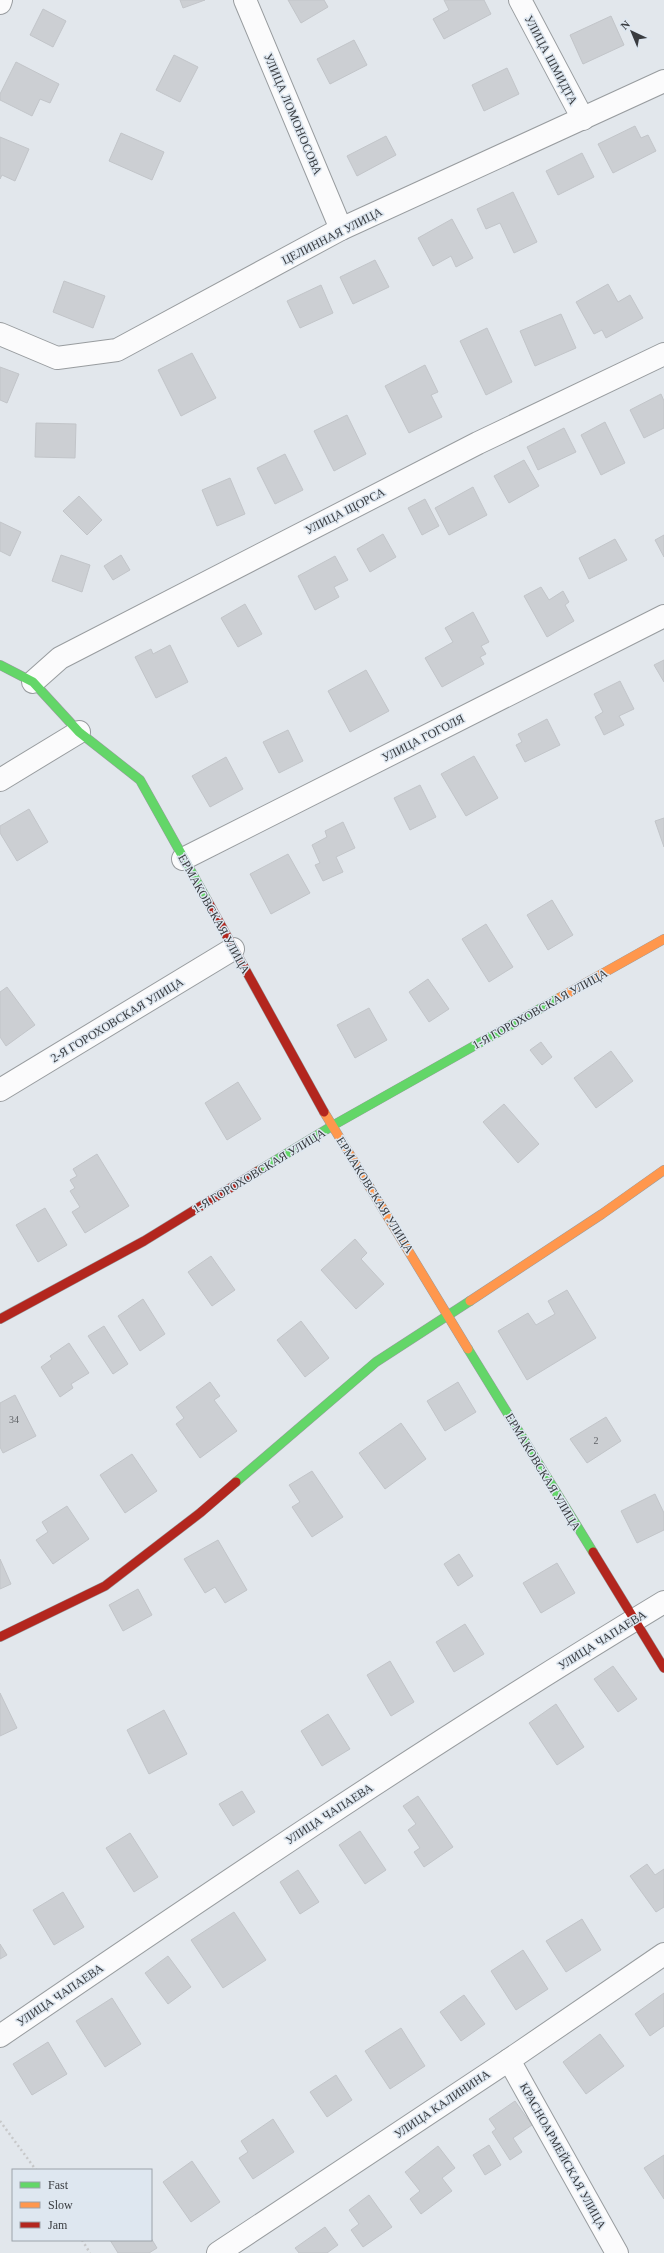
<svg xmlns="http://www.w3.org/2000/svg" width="664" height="2253" font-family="Georgia,serif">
  <rect width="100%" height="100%" fill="#e2e7ec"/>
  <g fill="#cccfd3" stroke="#c2c5c9">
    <polygon points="180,0 205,0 183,8"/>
    <polygon points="288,0 324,0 328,7 301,23"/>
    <polygon points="444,0 484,0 491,14 444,39 433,19 449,10"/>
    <polygon points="43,9 66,21 53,47 30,35"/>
    <polygon points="611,16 624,45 583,64 570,35"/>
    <polygon points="354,40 367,65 330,84 317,59"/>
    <polygon points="174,55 198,67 180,102 156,90"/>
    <polygon points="16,62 59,84 50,103 40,99 32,116 0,100 0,94"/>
    <polygon points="507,68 519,94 484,111 472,85"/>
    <polygon points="635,126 641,138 648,135 656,151 613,173 598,144"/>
    <polygon points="121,133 164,152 152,180 109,161"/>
    <polygon points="386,136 396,155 357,176 347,156"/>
    <polygon points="0,137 29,149 15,181 2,175 0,179"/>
    <polygon points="582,153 594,177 558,195 546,171"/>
    <polygon points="513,192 537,242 514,253 500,223 486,229 477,209"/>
    <polygon points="452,219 473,258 456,267 451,256 433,266 418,238"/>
    <polygon points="375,260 389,287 353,304 340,277"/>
    <polygon points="64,281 105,296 93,328 53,312"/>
    <polygon points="608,284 618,302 630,295 643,318 606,338 602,330 594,334 576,302"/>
    <polygon points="321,285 333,313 300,328 287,301"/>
    <polygon points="561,314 576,348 535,366 520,331"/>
    <polygon points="487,328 512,382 486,395 460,341"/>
    <polygon points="192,353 216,398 181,416 158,370"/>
    <polygon points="425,365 438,392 431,395 442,417 409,433 385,386"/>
    <polygon points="0,367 19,374 7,403 0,400"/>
    <polygon points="661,394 664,401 664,428 644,438 630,410"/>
    <polygon points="347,415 366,454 334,471 314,431"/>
    <polygon points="605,422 625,463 601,475 581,435"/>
    <polygon points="36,423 76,424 75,458 35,457"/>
    <polygon points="564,428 576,452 538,470 527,447"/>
    <polygon points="285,454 303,490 275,504 257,468"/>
    <polygon points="524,460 539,486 509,503 494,476"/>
    <polygon points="230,478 245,514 217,526 202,490"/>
    <polygon points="473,487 487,515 449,535 435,508"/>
    <polygon points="79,496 102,520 87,535 63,511"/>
    <polygon points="425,499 439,526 422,535 408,508"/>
    <polygon points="0,522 21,532 10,556 0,551"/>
    <polygon points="383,534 396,557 370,572 357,549"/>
    <polygon points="664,535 664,557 655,540"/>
    <polygon points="615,539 627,560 589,579 579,558"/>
    <polygon points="61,555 90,565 82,592 52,581"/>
    <polygon points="121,555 130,570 113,580 104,566"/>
    <polygon points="335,556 348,580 334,587 339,597 315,610 298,576"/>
    <polygon points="541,587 549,600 563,591 569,602 565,605 574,621 547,637 524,596"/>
    <polygon points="245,604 262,634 238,647 221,618"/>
    <polygon points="473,612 489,642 481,646 486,654 480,657 484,664 442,687 425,658 453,642 445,628"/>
    <polygon points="170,645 188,682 156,698 135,657 151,649 153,654"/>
    <polygon points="664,660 664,682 654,665"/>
    <polygon points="366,670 389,711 350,732 328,691"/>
    <polygon points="620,681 634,709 619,716 624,725 604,735 595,717 603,712 594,694"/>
    <polygon points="547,719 560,745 525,762 516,745 522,742 518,734"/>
    <polygon points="288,730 303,761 279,773 263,742"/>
    <polygon points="474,756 498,798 466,816 441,774"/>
    <polygon points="226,757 243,789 210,807 192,776"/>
    <polygon points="420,785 436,817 410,830 394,798"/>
    <polygon points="29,809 48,842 17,861 0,833 0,826"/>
    <polygon points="664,818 664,847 655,821"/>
    <polygon points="343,822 355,848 336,857 343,872 323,881 315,865 320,863 312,845 327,837 325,831"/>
    <polygon points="288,854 310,893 271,914 250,874"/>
    <polygon points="552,900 573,935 548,950 527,915"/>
    <polygon points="486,924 513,967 489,982 462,939"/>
    <polygon points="428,979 449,1009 429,1022 409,992"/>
    <polygon points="7,987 35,1025 6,1046 0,1037 0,992"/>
    <polygon points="369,1008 387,1040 355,1058 337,1025"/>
    <polygon points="541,1042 552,1057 542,1065 530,1050"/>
    <polygon points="611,1051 633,1081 596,1108 574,1078"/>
    <polygon points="238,1082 261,1119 227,1140 205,1103"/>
    <polygon points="504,1104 539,1144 518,1163 483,1122"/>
    <polygon points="97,1154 129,1206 85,1233 72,1212 80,1207 70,1191 75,1188 70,1180 77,1176 73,1169"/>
    <polygon points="45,1208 67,1245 38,1262 16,1225"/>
    <polygon points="355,1239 367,1253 361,1259 384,1284 356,1309 321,1270"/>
    <polygon points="211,1256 235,1290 212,1306 188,1272"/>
    <polygon points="567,1290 596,1338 527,1380 498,1331 528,1313 536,1325 555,1314 548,1301"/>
    <polygon points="143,1299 165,1334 140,1351 118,1316"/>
    <polygon points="301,1321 329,1358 305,1377 277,1340"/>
    <polygon points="104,1326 128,1364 113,1374 88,1336"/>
    <polygon points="69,1343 89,1373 71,1384 73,1388 60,1397 41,1367 52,1359 50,1356"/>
    <polygon points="210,1382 220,1396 214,1400 237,1431 200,1458 176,1424 184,1418 176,1407"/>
    <polygon points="458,1382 476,1412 445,1431 427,1401"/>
    <polygon points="15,1395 36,1436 3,1453 0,1447 0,1403"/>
    <polygon points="606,1417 621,1441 587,1463 570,1439"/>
    <polygon points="401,1423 426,1459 385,1489 359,1453"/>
    <polygon points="132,1454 157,1491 125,1513 100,1475"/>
    <polygon points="312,1471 343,1517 312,1537 292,1507 300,1502 289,1485"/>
    <polygon points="655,1494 664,1513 664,1530 637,1543 621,1511"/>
    <polygon points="67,1506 89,1539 53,1564 36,1540 48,1532 42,1522"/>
    <polygon points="218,1540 247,1590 225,1603 215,1587 205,1593 184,1559"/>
    <polygon points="459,1554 473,1576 458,1586 444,1564"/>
    <polygon points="0,1559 11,1584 0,1589"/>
    <polygon points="557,1563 575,1593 541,1613 523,1583"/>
    <polygon points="138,1589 152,1615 123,1631 109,1605"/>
    <polygon points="465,1624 484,1654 454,1672 436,1642"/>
    <polygon points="390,1661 414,1702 391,1716 367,1675"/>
    <polygon points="613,1666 637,1699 618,1712 594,1679"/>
    <polygon points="0,1693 17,1728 0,1736"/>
    <polygon points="556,1704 584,1747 557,1765 529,1723"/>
    <polygon points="164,1710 187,1754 149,1774 127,1730"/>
    <polygon points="328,1714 350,1749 322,1766 301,1731"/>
    <polygon points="242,1791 255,1812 233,1826 219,1804"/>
    <polygon points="418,1796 453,1847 424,1867 414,1852 420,1848 408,1830 416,1824 403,1806"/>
    <polygon points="360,1831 386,1870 365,1884 339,1845"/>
    <polygon points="130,1833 158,1877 134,1892 106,1848"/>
    <polygon points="647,1864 655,1875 664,1869 664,1907 656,1912 630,1876"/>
    <polygon points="298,1870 319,1902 300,1914 280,1882"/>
    <polygon points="63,1892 84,1927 54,1945 33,1910"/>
    <polygon points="234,1912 266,1960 223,1988 191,1940"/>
    <polygon points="582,1919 601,1950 566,1972 546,1941"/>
    <polygon points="0,1944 7,1955 0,1959"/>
    <polygon points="523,1950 548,1989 516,2010 491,1971"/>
    <polygon points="168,1956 191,1987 168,2004 145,1973"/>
    <polygon points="664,1993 664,2026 650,2036 635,2014"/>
    <polygon points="464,1995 485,2024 461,2041 440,2012"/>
    <polygon points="112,1998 141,2044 105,2067 76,2021"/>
    <polygon points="401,2028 425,2066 390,2089 365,2051"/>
    <polygon points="600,2034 624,2066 586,2094 563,2062"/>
    <polygon points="48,2042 67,2074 32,2095 13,2064"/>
    <polygon points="336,2075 352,2100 327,2117 310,2092"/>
    <polygon points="515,2101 532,2125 513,2138 522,2152 510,2160 492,2132 496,2129 489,2119"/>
    <polygon points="273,2119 294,2152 253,2179 239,2158 248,2152 241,2141"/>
    <polygon points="489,2145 501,2165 485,2175 473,2155"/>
    <polygon points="438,2146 455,2168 442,2178 452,2191 421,2214 410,2199 420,2191 405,2172"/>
    <polygon points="664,2155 664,2199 644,2168"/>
    <polygon points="192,2161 220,2202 191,2222 163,2182"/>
    <polygon points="369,2195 392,2227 363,2247 351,2230 359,2224 349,2210"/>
    <polygon points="325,2227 338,2245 327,2253 299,2253 295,2248"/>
    <polygon points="151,2238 157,2248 149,2253 118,2253 110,2240 151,2240"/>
  </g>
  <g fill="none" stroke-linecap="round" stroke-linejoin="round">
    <defs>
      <g id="street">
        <polyline points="245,0 341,229"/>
        <polyline points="520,0 583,119"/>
        <polyline points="0,3 1,0"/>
        <polyline points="0,334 57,358 117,350 341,229 664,81"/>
        <polyline points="33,682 60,658 478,443 664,354"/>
        <polyline points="0,780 79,732"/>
        <polyline points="183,859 664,616"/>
        <polyline points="0,1090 233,949"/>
        <path d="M0,2036c218,-149 437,-297 664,-434"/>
        <polyline points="509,2060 617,2253"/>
        <polyline points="218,2253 509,2060 664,1954"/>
      </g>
      <g id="fast">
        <polyline points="0,665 33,682 79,732 140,780 207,900"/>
        <polyline points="258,1171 332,1126 559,998"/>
        <polyline points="468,1349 593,1552"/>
        <polyline points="236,1482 376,1362 470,1301"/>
      </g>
      <g id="slow">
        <polyline points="559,998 664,939"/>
        <polyline points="324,1112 468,1349"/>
        <polyline points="470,1301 602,1214 664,1170"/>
      </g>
      <g id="jam">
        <polyline points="207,900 324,1112"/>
        <polyline points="0,1319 144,1241 258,1171"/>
        <polyline points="593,1552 664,1668"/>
        <polyline points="0,1637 105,1586 200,1513 236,1482"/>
      </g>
    </defs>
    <use href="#street" stroke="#989c9f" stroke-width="24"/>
    <use href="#fast" stroke="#989c9f" stroke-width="10"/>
    <use href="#slow" stroke="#989c9f" stroke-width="10"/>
    <use href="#jam" stroke="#989c9f" stroke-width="10"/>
    <g stroke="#c7c8c9" stroke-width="2.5" stroke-dasharray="2 3" stroke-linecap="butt">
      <polyline points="0,2121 36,2170"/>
      <polyline points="82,2240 90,2253"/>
    </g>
    <use href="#street" stroke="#fbfbfc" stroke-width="22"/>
    <use href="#fast" stroke="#63d668" stroke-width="9"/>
    <use href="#slow" stroke="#ff974d" stroke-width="9"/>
    <use href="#jam" stroke="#b3261e" stroke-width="9"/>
  </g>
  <g text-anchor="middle" stroke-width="3" stroke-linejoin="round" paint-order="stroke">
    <g font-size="10" fill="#5f6266">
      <text x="14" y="1423">34</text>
      <text x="596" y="1444">2</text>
    </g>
    <g font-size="12" fill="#393c40" stroke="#dee7f0">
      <text transform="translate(551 60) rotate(62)" y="4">УЛИЦА ШМИДТА</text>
      <text transform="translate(293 114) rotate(67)" y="4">УЛИЦА ЛОМОНОСОВА</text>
      <text transform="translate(332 236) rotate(-27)" y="4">ЦЕЛИННАЯ УЛИЦА</text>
      <text transform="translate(345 511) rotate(-27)" y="4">УЛИЦА ЩОРСА</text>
      <text transform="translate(423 738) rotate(-27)" y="4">УЛИЦА ГОГОЛЯ</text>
      <text transform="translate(214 914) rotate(61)" y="4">ЕРМАКОВСКАЯ УЛИЦА</text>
      <text transform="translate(540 1009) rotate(-29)" y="4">1-Я ГОРОХОВСКАЯ УЛИЦА</text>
      <text transform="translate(117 1020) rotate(-31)" y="4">2-Я ГОРОХОВСКАЯ УЛИЦА</text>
      <text transform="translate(259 1171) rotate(-31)" y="4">1-Я ГОРОХОВСКАЯ УЛИЦА</text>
      <text transform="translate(375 1195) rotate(58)" y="4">ЕРМАКОВСКАЯ УЛИЦА</text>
      <text transform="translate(543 1472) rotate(59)" y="4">ЕРМАКОВСКАЯ УЛИЦА</text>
      <text transform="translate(602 1640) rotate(-32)" y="4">УЛИЦА ЧАПАЕВА</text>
      <text transform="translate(329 1814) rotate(-33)" y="4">УЛИЦА ЧАПАЕВА</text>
      <text transform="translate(60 1995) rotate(-34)" y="4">УЛИЦА ЧАПАЕВА</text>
      <text transform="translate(442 2104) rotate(-34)" y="4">УЛИЦА КАЛИНИНА</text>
      <text transform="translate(563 2156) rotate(61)" y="4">КРАСНОАРМЕЙСКАЯ УЛИЦА</text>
    </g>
  </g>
  <rect x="12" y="2169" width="140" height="72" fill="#dee7f0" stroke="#9ca3aa"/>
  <rect x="20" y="2182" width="20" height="6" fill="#63d668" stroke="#9ca3aa"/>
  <text x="48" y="2189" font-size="12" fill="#393c40">Fast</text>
  <rect x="20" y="2202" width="20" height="6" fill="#ff974d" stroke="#9ca3aa"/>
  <text x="48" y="2209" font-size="12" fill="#393c40">Slow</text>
  <rect x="20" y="2222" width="20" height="6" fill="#b3261e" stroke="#9ca3aa"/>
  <text x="48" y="2229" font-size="12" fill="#393c40">Jam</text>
  <g transform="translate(632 32) rotate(316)" stroke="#dee7f0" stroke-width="3" paint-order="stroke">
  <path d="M0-3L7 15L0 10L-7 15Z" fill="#393c40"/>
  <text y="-6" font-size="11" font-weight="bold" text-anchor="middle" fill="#393c40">N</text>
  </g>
</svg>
